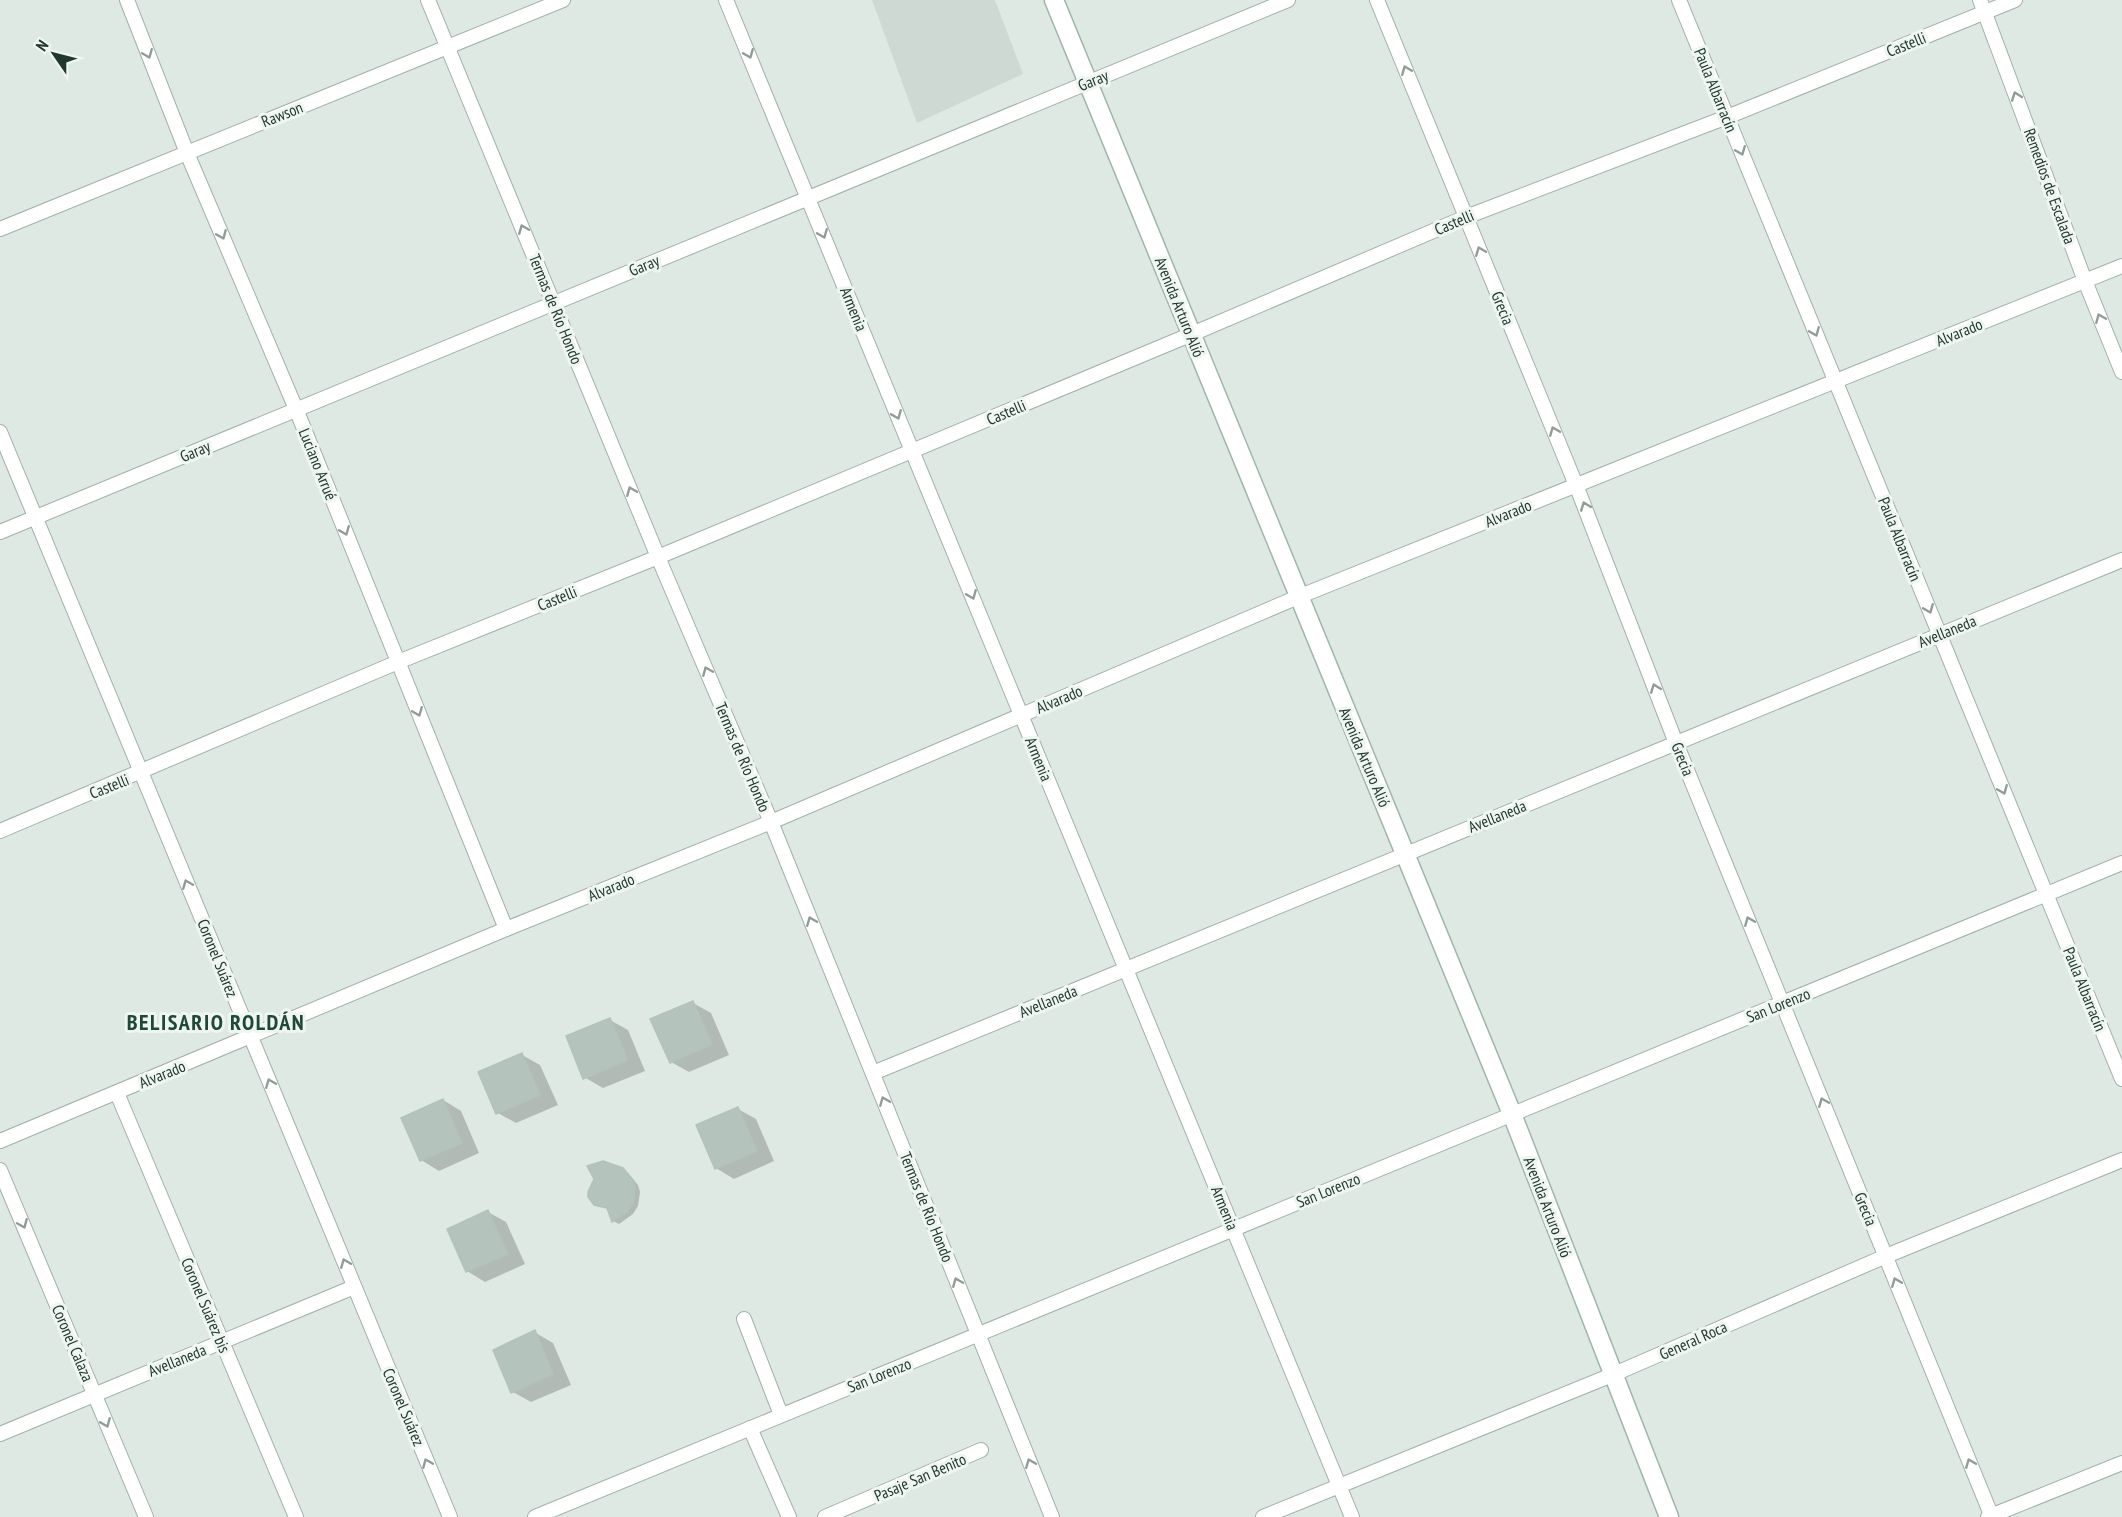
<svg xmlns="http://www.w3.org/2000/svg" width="2122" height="1517" font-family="'PT Sans Narrow',sans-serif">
  <rect width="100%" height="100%" fill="#dfe9e3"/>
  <polygon fill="#cdd9d2" points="872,0 995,0 1023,74 917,123"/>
  <g fill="#0003">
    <polygon points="693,1003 711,1013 729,1055 689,1072 671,1062"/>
    <polygon points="610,1020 628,1030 645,1071 603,1088 584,1077"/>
    <polygon points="522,1055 540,1065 558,1105 516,1123 498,1113"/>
    <polygon points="443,1100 461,1111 479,1153 439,1171 421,1160"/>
    <polygon points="738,1109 756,1119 774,1161 734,1179 716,1168"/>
    <polygon points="622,1169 628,1173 638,1185 640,1192 638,1206 633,1214 619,1224 613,1221 609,1209 595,1204"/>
    <polygon points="488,1212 506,1222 525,1264 485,1282 467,1271"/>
    <polygon points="534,1332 553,1343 571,1385 531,1402 513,1392"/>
  </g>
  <g fill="#b4c4bc" stroke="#b2c3b9" stroke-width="1.5">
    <polygon points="693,1001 712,1044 670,1063 650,1019"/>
    <polygon points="610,1018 628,1060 583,1079 566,1036"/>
    <polygon points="522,1053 540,1095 496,1114 478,1072"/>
    <polygon points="443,1099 462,1143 420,1161 401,1118"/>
    <polygon points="738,1107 757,1151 715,1169 696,1125"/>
    <polygon points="603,1161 623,1168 633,1180 635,1188 633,1203 627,1212 612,1222 607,1208 594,1205 588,1197 588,1192 594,1179 587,1166"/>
    <polygon points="488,1210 508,1254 466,1272 447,1229"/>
    <polygon points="535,1330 553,1374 511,1393 493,1350"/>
  </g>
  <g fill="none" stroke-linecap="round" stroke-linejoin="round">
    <defs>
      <g id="street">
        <polyline points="127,0 187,153 296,409 506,929"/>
        <polyline points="428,0 658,557 771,822 1052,1517"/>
        <polyline points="726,0 1352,1517"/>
        <polyline points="1377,0 1576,485 1676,743 1992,1517"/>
        <polyline points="1679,0 2122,1079"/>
        <polyline points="1980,0 2085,281 2122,372"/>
        <polyline points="0,229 563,0"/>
        <polyline points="0,432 450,1517"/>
        <polyline points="0,532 1288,0"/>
        <polyline points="0,831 398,662 658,557 1192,334 1466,217 1727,117 2015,0"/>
        <polyline points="873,1073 2122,560"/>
        <polyline points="117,1093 296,1517"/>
        <polyline points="0,1141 506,929 771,822 1298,597 2122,266"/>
        <polyline points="0,1170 146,1517"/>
        <polyline points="744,1319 781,1415"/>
        <polyline points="750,1428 789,1517"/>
        <polyline points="0,1434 354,1287"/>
        <polyline points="535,1517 2122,863"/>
        <polyline points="825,1517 981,1450"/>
        <polyline points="1263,1517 1612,1375 1886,1256 2122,1160"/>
        <polyline points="1988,1517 2122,1463"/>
      </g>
      <polyline id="secondary" points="1054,0 1512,1114 1669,1517"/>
    </defs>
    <use href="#street" stroke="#a2b0a9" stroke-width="16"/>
    <use href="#secondary" stroke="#9fb5aa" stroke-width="21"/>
    <use href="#street" stroke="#fff" stroke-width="14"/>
    <use href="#secondary" stroke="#fff" stroke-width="18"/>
  </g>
  <defs><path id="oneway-chevron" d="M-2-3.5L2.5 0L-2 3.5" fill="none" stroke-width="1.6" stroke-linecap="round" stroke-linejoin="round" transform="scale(1.5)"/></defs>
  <g stroke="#909c97">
    <use href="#oneway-chevron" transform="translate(148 54) rotate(68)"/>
    <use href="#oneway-chevron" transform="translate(749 54) rotate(68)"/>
    <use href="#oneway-chevron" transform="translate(1406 70) rotate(-112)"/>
    <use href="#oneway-chevron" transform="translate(2016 96) rotate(-110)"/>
    <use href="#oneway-chevron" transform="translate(1741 151) rotate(68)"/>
    <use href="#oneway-chevron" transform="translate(523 229) rotate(-112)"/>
    <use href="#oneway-chevron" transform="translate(823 234) rotate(68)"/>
    <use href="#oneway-chevron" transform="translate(222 235) rotate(67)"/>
    <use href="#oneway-chevron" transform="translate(1480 251) rotate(-112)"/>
    <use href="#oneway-chevron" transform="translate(2100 318) rotate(-112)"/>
    <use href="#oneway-chevron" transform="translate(1815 332) rotate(68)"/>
    <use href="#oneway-chevron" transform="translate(897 415) rotate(68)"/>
    <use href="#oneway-chevron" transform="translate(1554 431) rotate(-112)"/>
    <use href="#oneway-chevron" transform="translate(631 491) rotate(-112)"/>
    <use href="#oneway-chevron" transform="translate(1585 506) rotate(-111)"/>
    <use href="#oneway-chevron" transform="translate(345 531) rotate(68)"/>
    <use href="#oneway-chevron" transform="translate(972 595) rotate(68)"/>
    <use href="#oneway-chevron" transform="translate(1929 609) rotate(68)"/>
    <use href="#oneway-chevron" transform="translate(707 671) rotate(-113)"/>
    <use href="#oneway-chevron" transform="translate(1655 688) rotate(-111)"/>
    <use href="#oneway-chevron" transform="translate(418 712) rotate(68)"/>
    <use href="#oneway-chevron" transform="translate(2003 790) rotate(68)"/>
    <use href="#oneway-chevron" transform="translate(187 884) rotate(-112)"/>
    <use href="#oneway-chevron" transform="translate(811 921) rotate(-112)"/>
    <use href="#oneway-chevron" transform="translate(1749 921) rotate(-112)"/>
    <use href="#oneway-chevron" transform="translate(270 1083) rotate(-112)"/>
    <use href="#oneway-chevron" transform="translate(884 1101) rotate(-112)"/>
    <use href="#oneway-chevron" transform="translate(1823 1102) rotate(-112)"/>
    <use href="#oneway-chevron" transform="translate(23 1224) rotate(67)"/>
    <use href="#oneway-chevron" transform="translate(345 1263) rotate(-112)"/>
    <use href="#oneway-chevron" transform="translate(957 1282) rotate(-112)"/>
    <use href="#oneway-chevron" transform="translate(1896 1282) rotate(-112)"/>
    <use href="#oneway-chevron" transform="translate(106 1423) rotate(67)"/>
    <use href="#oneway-chevron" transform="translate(427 1463) rotate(-113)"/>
    <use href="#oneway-chevron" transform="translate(1030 1463) rotate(-112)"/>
    <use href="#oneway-chevron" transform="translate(1970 1463) rotate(-112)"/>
  </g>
  <g text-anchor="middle" stroke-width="6" stroke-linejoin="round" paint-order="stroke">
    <g font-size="16" fill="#21382f" stroke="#eff6f2">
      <text transform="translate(1906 44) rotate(-22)" y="6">Castelli</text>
      <text transform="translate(1093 80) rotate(-22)" y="6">Garay</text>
      <text transform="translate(1716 90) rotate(68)" y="6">Paula Albarracín</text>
      <text transform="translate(282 114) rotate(-22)" y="6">Rawson</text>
      <text transform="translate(2050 186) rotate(70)" y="6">Remedios de Escalada</text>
      <text transform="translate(1454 222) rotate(-23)" y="6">Castelli</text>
      <text transform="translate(644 265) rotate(-22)" y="6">Garay</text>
      <text transform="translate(1180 307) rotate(68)" y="6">Avenida Arturo Alió</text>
      <text transform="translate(1503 308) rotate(68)" y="6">Grecia</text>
      <text transform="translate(556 309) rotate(68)" y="6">Termas de Río Hondo</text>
      <text transform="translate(854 309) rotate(68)" y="6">Armenia</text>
      <text transform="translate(1959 332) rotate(-22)" y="6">Alvarado</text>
      <text transform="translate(1006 412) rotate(-23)" y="6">Castelli</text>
      <text transform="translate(195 451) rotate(-23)" y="6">Garay</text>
      <text transform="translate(318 464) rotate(68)" y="6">Luciano Arrué</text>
      <text transform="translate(1508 513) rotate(-22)" y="6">Alvarado</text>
      <text transform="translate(1900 539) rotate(68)" y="6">Paula Albarracín</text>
      <text transform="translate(557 598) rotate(-22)" y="6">Castelli</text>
      <text transform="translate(1947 631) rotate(-22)" y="6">Avellaneda</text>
      <text transform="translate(1059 699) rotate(-23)" y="6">Alvarado</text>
      <text transform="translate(743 757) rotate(67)" y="6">Termas de Río Hondo</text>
      <text transform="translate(1365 757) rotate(67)" y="6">Avenida Arturo Alió</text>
      <text transform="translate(1039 759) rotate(68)" y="6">Armenia</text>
      <text transform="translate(1683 759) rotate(68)" y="6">Grecia</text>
      <text transform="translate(109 786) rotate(-22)" y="6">Castelli</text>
      <text transform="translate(1497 816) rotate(-22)" y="6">Avellaneda</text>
      <text transform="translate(611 887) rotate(-22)" y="6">Alvarado</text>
      <text transform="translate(218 958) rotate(68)" y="6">Coronel Suárez</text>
      <text transform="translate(2085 989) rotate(68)" y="6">Paula Albarracín</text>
      <text transform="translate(1048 1001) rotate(-22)" y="6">Avellaneda</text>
      <text transform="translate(1778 1005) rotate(-22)" y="6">San Lorenzo</text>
      <text transform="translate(162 1074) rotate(-22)" y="6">Alvarado</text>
      <text transform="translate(1328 1190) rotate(-22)" y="6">San Lorenzo</text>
      <text transform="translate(927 1207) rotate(68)" y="6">Termas de Río Hondo</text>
      <text transform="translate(1548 1207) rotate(69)" y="6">Avenida Arturo Alió</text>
      <text transform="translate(1225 1208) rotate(68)" y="6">Armenia</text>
      <text transform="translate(1866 1209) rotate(68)" y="6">Grecia</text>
      <text transform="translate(206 1305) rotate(67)" y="6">Coronel Suárez bis</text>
      <text transform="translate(1693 1340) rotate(-24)" y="6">General Roca</text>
      <text transform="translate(73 1343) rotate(67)" y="6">Coronel Calaza</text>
      <text transform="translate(177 1360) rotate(-22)" y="6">Avellaneda</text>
      <text transform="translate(879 1375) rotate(-22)" y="6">San Lorenzo</text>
      <text transform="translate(404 1407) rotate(67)" y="6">Coronel Suárez</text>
      <text transform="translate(920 1477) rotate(-23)" y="6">Pasaje San Benito</text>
    </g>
    <g font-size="22" font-weight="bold" letter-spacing="1.5" fill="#1e4939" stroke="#eff6f2">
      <text x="216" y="1030">BELISARIO ROLDÁN</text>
    </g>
  </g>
  <g transform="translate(54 54) rotate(305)" stroke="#eff6f2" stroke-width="4.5" paint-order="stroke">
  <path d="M0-4.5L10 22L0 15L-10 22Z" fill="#21382f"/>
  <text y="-9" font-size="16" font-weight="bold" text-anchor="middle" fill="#21382f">N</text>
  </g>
</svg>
